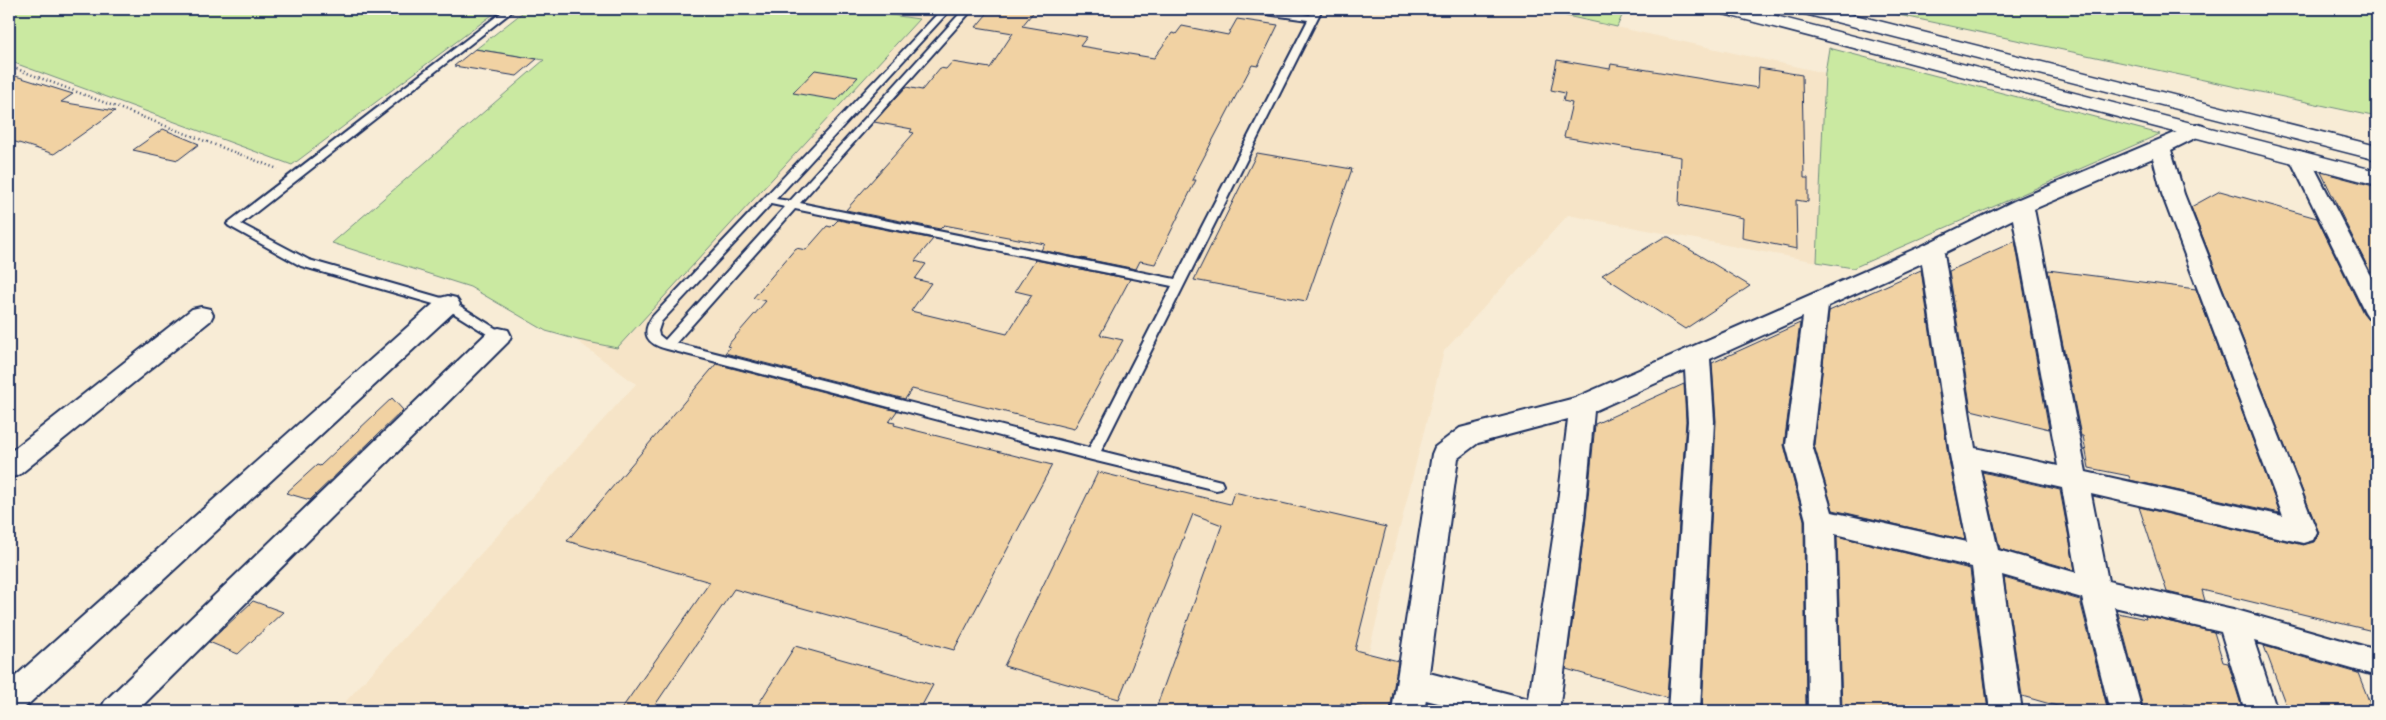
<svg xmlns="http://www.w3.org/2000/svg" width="2386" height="720" font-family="Mynerve,sans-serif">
  <rect width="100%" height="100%" fill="#f8ecd6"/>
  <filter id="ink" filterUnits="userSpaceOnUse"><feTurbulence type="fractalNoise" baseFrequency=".02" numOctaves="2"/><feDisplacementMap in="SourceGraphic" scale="10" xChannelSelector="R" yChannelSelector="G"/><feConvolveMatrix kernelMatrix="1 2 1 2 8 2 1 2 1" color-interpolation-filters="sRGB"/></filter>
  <g filter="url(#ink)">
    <polygon fill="#f6e4c7" points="807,9 1535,9 1825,73 1817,262 1568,215 1444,351 1354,711 337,711 636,384 509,291"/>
    <g fill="#cae9a1" stroke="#728c80">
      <polygon points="9,9 500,9 292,165 9,61"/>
      <polygon points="527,9 850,9 919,19 617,348 578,340 546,331 470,287 332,243 544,60 476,49"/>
      <polygon points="1535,9 1625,9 1617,27"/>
      <polygon points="1871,9 2377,9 2377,117"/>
      <polygon points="1829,48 2160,134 1853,268 1817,262 1825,73"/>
    </g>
    <g fill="#f1d2a3" stroke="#1b2f5e">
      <polygon points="991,9 1036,9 1022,26 1087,37 1080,46 1154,58 1172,33 1176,34 1182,26 1228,35 1237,19 1278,25 1258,66 1252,65 1192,180 1196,180 1155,264 1140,261 1136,269 1041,250 1045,244 944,225 940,229 846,210 914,133 910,132 912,129 874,122 906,87 922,90 940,68 946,69 952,62 990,68 1013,33 976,27"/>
      <polygon points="475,49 537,59 517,76 454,66"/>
      <polygon points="1557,60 1610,69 1611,64 1758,88 1759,68 1802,75 1804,178 1808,178 1808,202 1796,200 1797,249 1742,238 1743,218 1679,205 1681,157 1564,137 1572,103 1563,101 1565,93 1551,90"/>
      <polygon points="815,70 858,77 837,100 793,93"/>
      <polygon points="9,74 73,94 61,102 115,111 54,154 9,140"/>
      <polygon points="163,129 199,144 178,160 133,150"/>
      <polygon points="1257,153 1352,169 1306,301 1194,280"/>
      <polygon points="2321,172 2377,187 2377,285 2347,226"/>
      <polygon points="2220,191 2317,218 2363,313 2369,320 2377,322 2377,632 2202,590 2205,601 2167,592 2139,507 2303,545 2314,542 2319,533 2191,207"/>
      <polygon points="838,220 933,239 915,261 926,264 915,279 931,283 911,311 1007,334 1032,295 1015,291 1035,260 1130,279 1100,335 1123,340 1074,429 912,389 905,399 725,353 730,347 727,346 766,301 753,298 796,248 806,250 827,226 831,227"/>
      <polygon points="1664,237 1669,237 1750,286 1685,329 1602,275"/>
      <polygon points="2015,241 2049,429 1971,410 1949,271"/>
      <polygon points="1921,270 1948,455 1965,540 1833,510 1814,445 1829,311"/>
      <polygon points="2048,270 2196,289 2280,513 2130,480 2129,476 2089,468 2083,436 2081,436"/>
      <polygon points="1800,323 1784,445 1804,520 1806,711 1702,711 1716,421 1712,363"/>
      <polygon points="716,364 897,411 889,422 895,423 894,425 1052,465 954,650 734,589 651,711 620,711 710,582 567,541"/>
      <polygon points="1684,384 1686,421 1667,698 1566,669 1586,518 1595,424"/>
      <polygon points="392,398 403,410 310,500 286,493 317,465 320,466"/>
      <polygon points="1098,472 1230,504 1234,492 1386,527 1355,650 1398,661 1390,711 1374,711 1341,703 1339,711 1155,711 1222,525 1193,514 1119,699 1004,666"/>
      <polygon points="1982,472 2060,490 2075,570 2000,549"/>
      <polygon points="1837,536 1970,569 1988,711 1842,711"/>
      <polygon points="2004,578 2080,600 2108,711 2065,711 2064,708 2022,696"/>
      <polygon points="253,601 283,612 238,654 209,642"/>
      <polygon points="2118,613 2146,619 2145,616 2214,632 2223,662 2228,663 2243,711 2213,711 2183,704 2186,711 2144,711"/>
      <polygon points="795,646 933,685 919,711 754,711"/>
      <polygon points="2264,646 2358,673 2373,711 2288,711"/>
    </g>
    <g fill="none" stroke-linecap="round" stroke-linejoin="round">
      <defs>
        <g id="service">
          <polygon points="506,9 515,9 241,224 309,260 452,301 503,333 505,336 503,339 495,339 444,307 301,266 229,226 227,224 229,222"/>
          <path d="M942,9h9l-175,190 14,2 174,-192h9l-173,194 375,76 133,-259 -56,-8 -4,-3h21l41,6 4,-6h8l-221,442 120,30 2,4 -2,4 -5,1 -124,-30 -425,-111c-20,-5 -27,-15 -14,-33zM771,204l14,3 -120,133 -6,-5 -1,-4 3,-9zM795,209l377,77 -83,162 -413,-105z"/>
        </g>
        <g id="minor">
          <path d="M2196,124l7,2 3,4 -3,4 -32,16 13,44 133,338 -4,8 -10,3 -212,-49 17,87 125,28 144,41v26l-123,-35 23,70h-32l-24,-79 -107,-25 28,104h-32l-28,-113 -80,-23 20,136h-32l-18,-144 -137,-33 5,177h-32l-2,-191 -20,-75 17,-128 -93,42 4,62 -14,290h-32l20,-290 -3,-51 -91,41 -10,107 -25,193h-89l-44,-11 -2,11h-32l40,-257 3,-7 25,-19 115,-30 349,-153 90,-44zM2153,158l9,36 121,322 -197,-44 -52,-263zM2013,219l45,247 -83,-18 -31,-195zM1922,263l28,192 17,87 -135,-30 -20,-67 16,-139zM1568,419l-12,99 -27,181 -100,-26 29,-215 20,-15zM1980,469l82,19 15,85 -79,-23z"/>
          <polygon points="2299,151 2306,153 2309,157 2377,289 2377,320 2369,318 2365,312 2289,157 2292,153"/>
          <polygon points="448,296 456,298 460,304 456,310 21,711 9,711 9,682 440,298"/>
          <polygon points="201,307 210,309 213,315 210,321 19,475 9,478 9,453 192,309"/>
          <polygon points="499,328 508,330 511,336 508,342 137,711 100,711 105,701 490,330"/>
        </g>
        <g id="primary">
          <polygon points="1717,9 1749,9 2377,171 2377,185 1720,13"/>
          <polygon points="1798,9 1831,9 2377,146 2377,160 1801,13"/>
        </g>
      </defs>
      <use href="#service" stroke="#1b2f5e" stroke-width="4"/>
      <use href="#minor" stroke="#1b2f5e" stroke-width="4"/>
      <use href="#primary" stroke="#1b2f5e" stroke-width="3"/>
      <polyline stroke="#1b2f5e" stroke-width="2.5" stroke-dasharray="1 3" stroke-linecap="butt" points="9,66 278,169"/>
      <use href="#service" fill="#fbf7ec" fill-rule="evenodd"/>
      <use href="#minor" fill="#fbf7ec" fill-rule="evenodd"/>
      <use href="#primary" fill="#fbf7ec" fill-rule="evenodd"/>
    </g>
  </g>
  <rect width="2386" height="720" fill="none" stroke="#fbf7ec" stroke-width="30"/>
  <rect x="15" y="15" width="2356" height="690" fill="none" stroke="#1b2f5e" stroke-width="2" filter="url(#ink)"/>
</svg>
